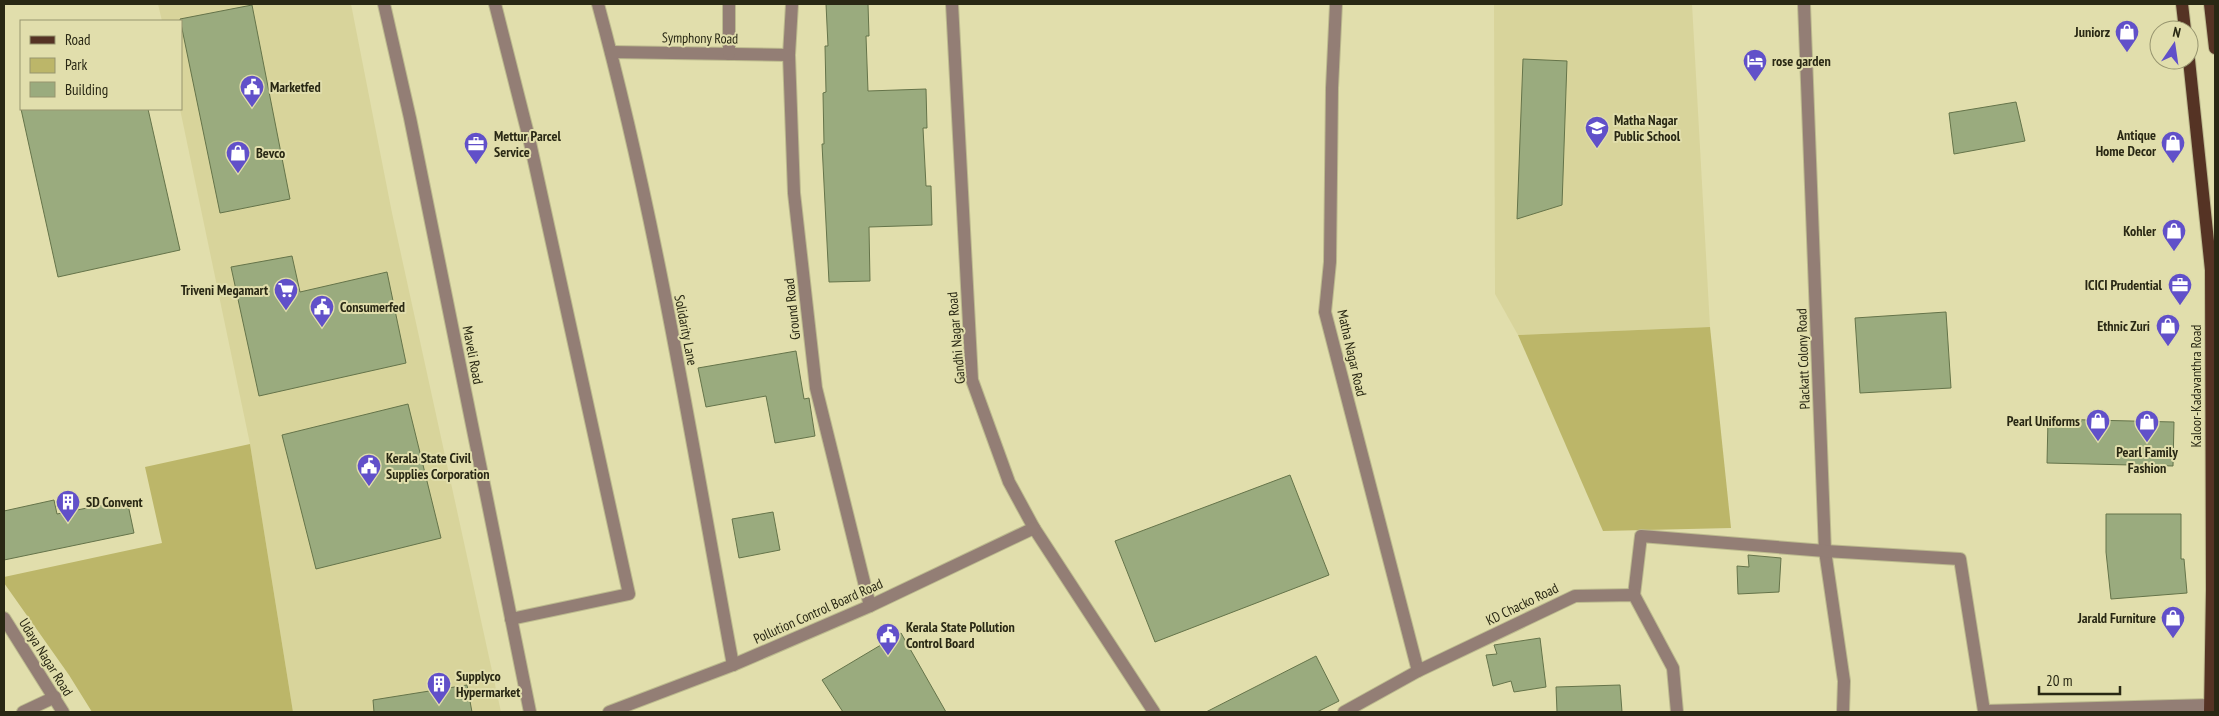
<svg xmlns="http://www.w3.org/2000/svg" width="2219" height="716" font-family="'PT Sans Narrow',sans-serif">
  <rect width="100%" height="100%" fill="#e1deac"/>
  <g fill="#d8d49b">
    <polygon points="158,4 351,4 392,213 501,712 293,712 250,444 180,109 181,21 162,21"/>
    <polygon points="1494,4 1692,4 1710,327 1518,335 1495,294"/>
  </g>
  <g fill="#bcb669">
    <polygon points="1710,327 1731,528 1603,531 1518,335"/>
    <polygon points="250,444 293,712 92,712 69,675 4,583 4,577 162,543 145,467"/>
  </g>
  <g fill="#9aab7e" stroke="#65744a">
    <polygon points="826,4 868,4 869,36 866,36 868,91 926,89 927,128 923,128 926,186 931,186 932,225 869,227 870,281 829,282 822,144 824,144 823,93 826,92 825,46 828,46"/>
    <polygon points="252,5 290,199 220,213 180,19"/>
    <polygon points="1523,59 1567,61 1562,205 1517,219"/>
    <polygon points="2016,102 2025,141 1954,154 1949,113"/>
    <polygon points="21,109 148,109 180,250 58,277"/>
    <polygon points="292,256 300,292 387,272 406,363 259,396 231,267"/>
    <polygon points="1946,312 1951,388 1860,393 1855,318"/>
    <polygon points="796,351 804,399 809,398 815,436 775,443 766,396 706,407 698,368"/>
    <polygon points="408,404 441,538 316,569 282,435"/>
    <polygon points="2048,419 2174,422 2173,466 2047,463"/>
    <polygon points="1290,475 1329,575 1155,642 1115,541"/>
    <polygon points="54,500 57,514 127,500 134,533 4,560 4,511"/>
    <polygon points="773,512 780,550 739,558 732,519"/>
    <polygon points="2106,514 2181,514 2181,559 2184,559 2187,593 2111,599 2106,552"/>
    <polygon points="1748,555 1781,558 1779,592 1738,594 1737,566 1749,567"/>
    <polygon points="901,633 946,712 843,712 822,680"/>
    <polygon points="1540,638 1546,687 1514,692 1511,681 1493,686 1486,655 1497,654 1494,645"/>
    <polygon points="1316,656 1339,701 1317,712 1206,712"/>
    <polygon points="467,685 472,712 374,712 373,700"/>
    <polygon points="1620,685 1622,712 1557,712 1556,687"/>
  </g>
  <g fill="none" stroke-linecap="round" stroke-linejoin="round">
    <defs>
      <g id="minor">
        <polyline points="384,4 410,118 530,712"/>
        <polyline points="495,4 529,138 629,594 511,619"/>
        <path d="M598,4c59,217 94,440 135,661"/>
        <polyline points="792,4 789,55 794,193 816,388 870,606"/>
        <polyline points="952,4 972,380 1009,482 1034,528 1154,712"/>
        <polyline points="1336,4 1332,88 1330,262 1325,312 1418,671"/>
        <polyline points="1804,4 1825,551 1844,681 1843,712"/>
        <polyline points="611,52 789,55"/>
        <polyline points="729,54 729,4"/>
        <polyline points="1634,595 1641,536 1825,551 1960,559 1984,711 2210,705"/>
        <polyline points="4,618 63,712"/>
        <polyline points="23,712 55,697"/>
        <polyline points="609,712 733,665 870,606 1034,528"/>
        <polyline points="1344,712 1418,671 1575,596 1634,595 1673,668 1677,712"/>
      </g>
      <g id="major">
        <polyline points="2182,4 2185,30"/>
        <polyline points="2210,4 2215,48"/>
        <polyline points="2189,60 2211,270 2212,589 2210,712"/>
      </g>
    </defs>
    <use href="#minor" stroke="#bcba8e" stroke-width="14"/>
    <use href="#major" stroke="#bcba8e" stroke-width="14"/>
    <use href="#minor" stroke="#937e75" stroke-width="12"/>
    <use href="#major" stroke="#553324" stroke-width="12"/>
  </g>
  <defs>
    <symbol id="shop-pin" viewBox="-11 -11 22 30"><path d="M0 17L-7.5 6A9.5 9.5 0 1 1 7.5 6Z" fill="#6150c9" stroke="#e1deac"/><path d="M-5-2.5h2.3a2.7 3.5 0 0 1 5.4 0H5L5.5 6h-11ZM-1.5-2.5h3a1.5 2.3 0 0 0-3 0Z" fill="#fff"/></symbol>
    <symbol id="hotel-pin" viewBox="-11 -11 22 30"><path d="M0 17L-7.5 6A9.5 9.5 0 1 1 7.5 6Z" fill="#6150c9" stroke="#e1deac"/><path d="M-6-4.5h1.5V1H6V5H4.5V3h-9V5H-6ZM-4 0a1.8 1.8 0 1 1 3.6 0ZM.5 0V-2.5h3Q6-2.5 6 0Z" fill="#fff"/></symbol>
    <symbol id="civic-pin" viewBox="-11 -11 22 30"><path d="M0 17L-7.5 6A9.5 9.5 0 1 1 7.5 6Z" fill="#6150c9" stroke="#e1deac"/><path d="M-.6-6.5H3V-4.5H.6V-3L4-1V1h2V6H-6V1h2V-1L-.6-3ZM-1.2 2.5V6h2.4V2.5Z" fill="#fff"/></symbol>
    <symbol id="school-pin" viewBox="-11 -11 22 30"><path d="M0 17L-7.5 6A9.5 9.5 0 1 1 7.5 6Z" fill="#6150c9" stroke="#e1deac"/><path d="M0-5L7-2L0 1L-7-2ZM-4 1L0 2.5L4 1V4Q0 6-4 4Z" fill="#fff"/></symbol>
    <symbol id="office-pin" viewBox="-11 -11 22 30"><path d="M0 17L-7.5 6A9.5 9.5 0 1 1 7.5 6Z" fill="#6150c9" stroke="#e1deac"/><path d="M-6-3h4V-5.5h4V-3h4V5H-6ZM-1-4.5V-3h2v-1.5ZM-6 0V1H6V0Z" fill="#fff"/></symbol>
    <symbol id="supermarket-pin" viewBox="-11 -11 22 30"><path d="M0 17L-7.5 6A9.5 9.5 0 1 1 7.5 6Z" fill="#6150c9" stroke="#e1deac"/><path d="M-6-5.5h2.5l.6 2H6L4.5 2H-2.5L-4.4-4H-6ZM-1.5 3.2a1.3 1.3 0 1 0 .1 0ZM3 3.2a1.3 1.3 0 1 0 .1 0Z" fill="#fff"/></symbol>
    <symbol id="building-pin" viewBox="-11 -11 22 30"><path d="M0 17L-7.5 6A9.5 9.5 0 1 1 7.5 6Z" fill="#6150c9" stroke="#e1deac"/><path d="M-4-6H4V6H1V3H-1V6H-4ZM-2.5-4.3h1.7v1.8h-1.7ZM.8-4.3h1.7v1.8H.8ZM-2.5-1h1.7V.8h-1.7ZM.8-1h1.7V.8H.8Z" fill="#fff"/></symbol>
  </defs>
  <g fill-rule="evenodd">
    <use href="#shop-pin" x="2113" y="18" width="28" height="38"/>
    <use href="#hotel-pin" x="1741" y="47" width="28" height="38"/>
    <use href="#civic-pin" x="238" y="73" width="28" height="38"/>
    <use href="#school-pin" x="1583" y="114" width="28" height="38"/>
    <use href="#shop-pin" x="2159" y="129" width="28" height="38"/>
    <use href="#office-pin" x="462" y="130" width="28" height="38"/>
    <use href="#shop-pin" x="224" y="139" width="28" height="38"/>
    <use href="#shop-pin" x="2160" y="217" width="28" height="38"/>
    <use href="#office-pin" x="2166" y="271" width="28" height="38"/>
    <use href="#supermarket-pin" x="272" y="276" width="28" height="38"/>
    <use href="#civic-pin" x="308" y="293" width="28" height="38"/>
    <use href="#shop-pin" x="2154" y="312" width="28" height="38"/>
    <use href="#shop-pin" x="2084" y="407" width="28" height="38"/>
    <use href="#shop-pin" x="2133" y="408" width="28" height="38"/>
    <use href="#civic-pin" x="355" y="452" width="28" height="38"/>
    <use href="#building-pin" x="54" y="488" width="28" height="38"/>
    <use href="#shop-pin" x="2159" y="604" width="28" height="38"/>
    <use href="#civic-pin" x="874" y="621" width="28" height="38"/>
    <use href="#building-pin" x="425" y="670" width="28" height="38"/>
  </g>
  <g text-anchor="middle" stroke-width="4" stroke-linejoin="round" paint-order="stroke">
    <g font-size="14" font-weight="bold" fill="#292814" stroke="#e1deac" text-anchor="start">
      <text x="2110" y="37" text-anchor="end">Juniorz</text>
      <text x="1772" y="66">rose garden</text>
      <text x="270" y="92">Marketfed</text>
      <text x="1614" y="125">Matha Nagar<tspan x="1614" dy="16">Public School</tspan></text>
      <text x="2156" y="140" text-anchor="end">Antique<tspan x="2156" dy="16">Home Decor</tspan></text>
      <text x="494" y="141">Mettur Parcel<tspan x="494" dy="16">Service</tspan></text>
      <text x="256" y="158">Bevco</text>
      <text x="2156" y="236" text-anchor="end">Kohler</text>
      <text x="2162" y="290" text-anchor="end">ICICI Prudential</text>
      <text x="268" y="295" text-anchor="end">Triveni Megamart</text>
      <text x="340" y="312">Consumerfed</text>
      <text x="2150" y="331" text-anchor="end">Ethnic Zuri</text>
      <text x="2080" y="426" text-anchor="end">Pearl Uniforms</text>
      <text x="2147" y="457" text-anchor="middle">Pearl Family<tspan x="2147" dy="16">Fashion</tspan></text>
      <text x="386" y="463">Kerala State Civil<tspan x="386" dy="16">Supplies Corporation</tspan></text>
      <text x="86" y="507">SD Convent</text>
      <text x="2156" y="623" text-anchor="end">Jarald Furniture</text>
      <text x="906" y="632">Kerala State Pollution<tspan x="906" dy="16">Control Board</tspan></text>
      <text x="456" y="681">Supplyco<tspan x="456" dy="16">Hypermarket</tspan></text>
    </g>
    <g font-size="14" fill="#292814" stroke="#e1deac">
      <text transform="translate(700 38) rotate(1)" y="5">Symphony Road</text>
      <text transform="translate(792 309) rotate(-96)" y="5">Ground Road</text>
      <text transform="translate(686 330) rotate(79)" y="5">Solidarity Lane</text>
      <text transform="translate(956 338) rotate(-95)" y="5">Gandhi Nagar Road</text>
      <text transform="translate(1352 353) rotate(77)" y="5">Matha Nagar Road</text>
      <text transform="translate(473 355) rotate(79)" y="5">Maveli Road</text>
      <text transform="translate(1803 359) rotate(-92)" y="5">Plackatt Colony Road</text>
      <text transform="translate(2196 386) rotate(-90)" y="5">Kaloor-Kadavanthra Road</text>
      <text transform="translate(1522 604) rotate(-26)" y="5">KD Chacko Road</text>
      <text transform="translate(818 611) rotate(-24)" y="5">Pollution Control Board Road</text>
      <text transform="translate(46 657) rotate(58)" y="5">Udaya Nagar Road</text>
    </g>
  </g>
  <rect width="2219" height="716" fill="none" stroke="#292814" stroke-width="10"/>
  <rect x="20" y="20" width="162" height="90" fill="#e1deac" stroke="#97956f"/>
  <rect x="30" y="36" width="25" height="8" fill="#553324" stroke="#97956f"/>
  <text x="65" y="45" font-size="15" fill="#292814">Road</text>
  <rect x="30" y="58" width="25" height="15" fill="#bcb669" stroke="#97956f"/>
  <text x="65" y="70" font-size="15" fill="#292814">Park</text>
  <rect x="30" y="82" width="25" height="15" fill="#9aab7e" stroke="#97956f"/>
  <text x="65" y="95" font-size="15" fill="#292814">Building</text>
  <g transform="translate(2174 45) rotate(13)"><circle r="24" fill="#e1deac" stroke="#97956f"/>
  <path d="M0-4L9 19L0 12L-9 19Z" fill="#6150c9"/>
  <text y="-8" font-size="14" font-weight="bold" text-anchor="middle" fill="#292814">N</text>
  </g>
  <path d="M2039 686v8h81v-8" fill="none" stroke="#292814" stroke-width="2.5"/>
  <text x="2046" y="686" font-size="15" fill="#292814" stroke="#e1deac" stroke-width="4" paint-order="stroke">20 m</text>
</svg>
